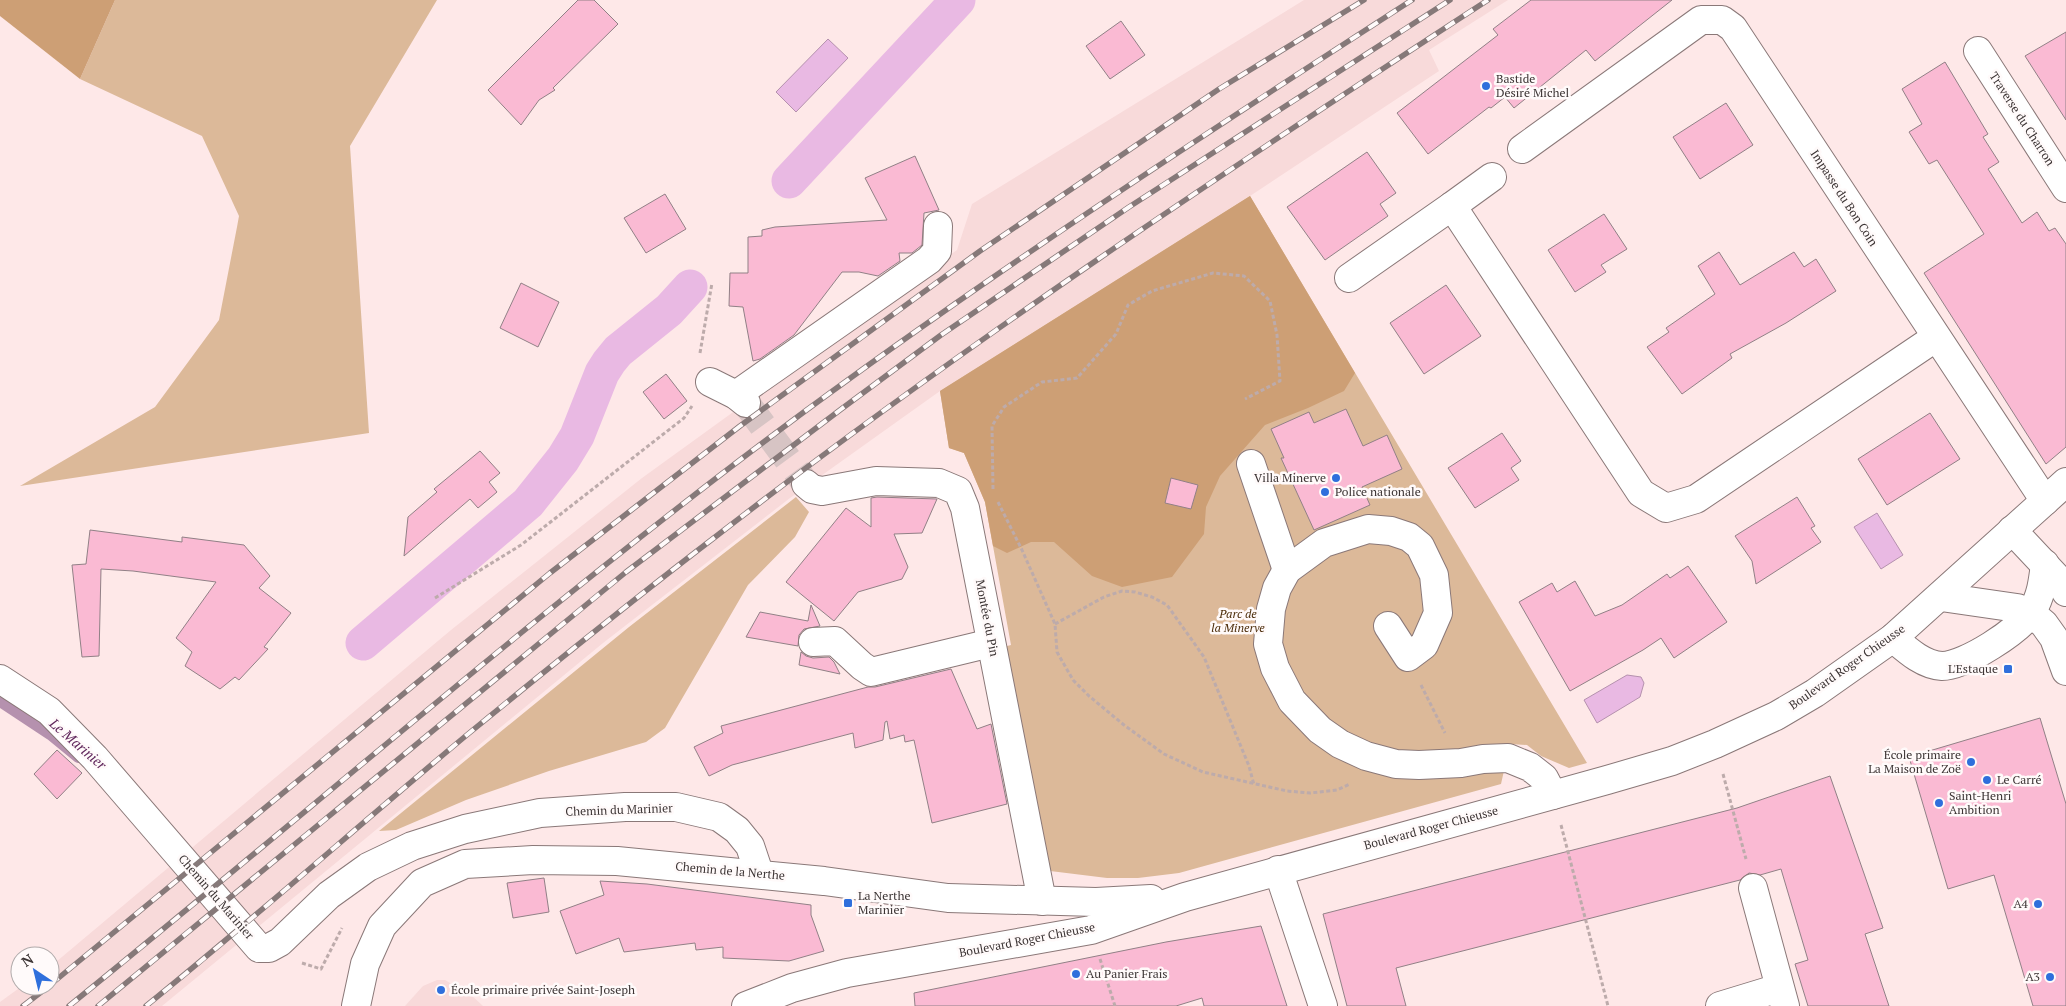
<svg xmlns="http://www.w3.org/2000/svg" width="2066" height="1006" font-family="'PT Serif',serif">
  <rect width="100%" height="100%" fill="#fee8e8"/>
  <g fill="#f8dada">
    <polygon points="1304,0 1508,0 1429,50 1439,71 1250,196 940,391 790,498 603,643 162,1006 0,1006 0,1002 22,986 50,986 50,967 451,630 642,478 957,250 972,204"/>
    <polygon points="437,980 445,980 471,995 483,1006 405,1006 423,986"/>
  </g>
  <g fill="#dcb999">
    <polygon points="115,0 437,0 350,146 369,433 20,486 155,407 219,320 237,227 239,216 202,136 80,79"/>
    <polygon points="1250,196 1587,763 1569,768 1541,756 1527,745 1510,744 1501,784 1179,873 1138,878 1107,878 1042,870 999,648 1011,645 985,502 964,453 949,448 940,391"/>
    <polygon points="796,497 809,512 795,537 748,585 665,728 646,742 549,771 466,800 396,830 379,831 629,627"/>
  </g>
  <g fill="#cd9f75">
    <polygon points="0,0 115,0 80,79 0,16"/>
    <polygon points="1250,196 1355,373 1344,391 1308,408 1265,425 1220,476 1206,507 1204,534 1172,577 1122,587 1092,576 1054,542 1031,542 1007,553 993,546 985,502 964,453 949,448 940,391"/>
  </g>
  <g fill="#e9b9e3" stroke="#b591ae">
    <polygon points="828,39 848,58 796,112 776,92"/>
    <polygon points="1877,513 1903,555 1881,569 1854,527"/>
    <polygon points="1627,675 1641,677 1644,683 1640,697 1597,723 1584,700"/>
  </g>
  <g fill="none" stroke-linecap="round" stroke-linejoin="round">
    <polyline stroke="#b591ae" stroke-width="10" points="0,702 50,735 78,758"/>
    <g stroke="#e9b9e3" stroke-width="35">
      <polyline points="789,181 958,0"/>
      <polyline points="363,643 528,503 563,459 577,436 602,373 609,362 618,351 669,310 690,287"/>
    </g>
  </g>
  <g fill="#fabad3" stroke="#918086">
    <polygon points="578,0 594,0 618,24 553,88 555,90 539,100 521,125 488,90"/>
    <polygon points="1531,0 1672,0 1595,61 1586,50 1514,108 1505,97 1491,108 1489,107 1428,154 1397,113 1498,35 1493,29"/>
    <polygon points="1121,21 1145,55 1110,79 1086,46"/>
    <polygon points="2066,32 2066,120 2025,56"/>
    <polygon points="1945,62 1988,134 1983,137 1999,162 1988,169 2022,223 2037,212 2049,231 2055,228 2066,244 2066,447 2046,464 1924,273 1984,234 1937,160 1929,164 1909,132 1922,124 1902,89"/>
    <polygon points="1726,103 1753,145 1700,179 1673,137"/>
    <polygon points="1367,152 1396,193 1380,204 1388,216 1325,260 1287,207"/>
    <polygon points="915,156 939,210 924,213 922,245 912,253 899,253 900,261 878,276 859,272 842,272 794,335 760,359 753,361 743,307 729,306 730,273 748,273 748,237 762,236 762,230 775,227 887,220 865,178"/>
    <polygon points="665,194 686,229 646,253 624,218"/>
    <polygon points="1604,214 1627,249 1601,265 1606,272 1575,292 1548,250"/>
    <polygon points="1719,252 1740,285 1794,252 1804,267 1816,259 1836,291 1786,323 1730,354 1732,358 1682,394 1647,347 1669,332 1666,328 1715,294 1698,266"/>
    <polygon points="521,283 559,302 538,347 500,328"/>
    <polygon points="1446,285 1481,336 1424,374 1390,323"/>
    <polygon points="666,374 687,401 664,419 643,392"/>
    <polygon points="1346,409 1363,446 1387,435 1402,469 1362,487 1370,505 1314,530 1281,458 1284,458 1271,429 1309,412 1314,423"/>
    <polygon points="1930,413 1960,459 1887,505 1858,459"/>
    <polygon points="1502,433 1521,461 1511,468 1519,480 1475,508 1448,468"/>
    <polygon points="480,451 500,473 489,482 497,492 478,508 470,499 404,556 408,517 437,492 434,489"/>
    <polygon points="1171,478 1198,485 1191,509 1165,503"/>
    <polygon points="877,497 937,499 922,533 894,534 908,567 902,579 858,592 834,621 786,582 846,508 871,527 871,498"/>
    <polygon points="1797,497 1815,526 1811,528 1821,542 1756,584 1752,561 1735,536"/>
    <polygon points="90,530 182,542 182,537 244,545 270,576 259,588 291,613 264,647 268,649 239,680 235,677 220,689 185,666 192,652 176,638 216,582 133,571 101,569 99,656 82,657 72,565 86,564"/>
    <polygon points="1688,566 1727,622 1674,658 1661,638 1643,650 1570,691 1519,602 1552,583 1557,592 1575,581 1595,616 1622,605 1667,574 1670,578"/>
    <polygon points="811,605 820,626 804,629 799,635 798,646 746,637 760,612 808,621"/>
    <polygon points="801,652 806,656 813,658 829,657 834,662 840,674 799,665"/>
    <polygon points="951,669 977,729 991,724 1007,804 932,823 914,740 905,742 904,735 890,739 887,721 885,722 883,740 855,748 853,733 732,765 709,776 694,747 723,733 721,726 868,687 875,687"/>
    <polygon points="2040,718 2066,804 2066,1006 2033,1006 1994,875 1948,889 1909,757"/>
    <polygon points="57,750 82,773 57,799 34,774"/>
    <polygon points="1830,776 1883,928 1865,934 1889,1006 1808,1006 1795,964 1808,960 1781,869 1760,875 1749,873 1740,880 1396,968 1406,1006 1347,1006 1323,914 1737,808"/>
    <polygon points="544,878 549,912 513,918 507,883"/>
    <polygon points="600,881 647,884 811,905 811,915 824,951 789,961 723,958 723,947 696,950 695,943 624,952 619,938 576,954 560,911 604,895"/>
    <polygon points="1261,926 1287,1006 1204,1006 1202,998 1176,1006 915,1006 914,993 1166,942"/>
  </g>
  <g fill="none" stroke-linecap="round" stroke-linejoin="round">
    <polyline stroke="#d7c4c4" stroke-width="28" stroke-dasharray="28 14" stroke-linecap="butt" points="746,403 806,484"/>
    <defs>
      <g id="minor">
        <polyline points="1978,51 2066,188"/>
        <polyline points="1522,149 1701,20 1722,20 1733,28 2045,501"/>
        <polyline points="1492,177 1452,206 1641,493 1666,508 1696,499 1935,338"/>
        <polyline points="1349,278 1452,206"/>
        <polyline points="710,382 736,395 746,403"/>
        <polyline points="736,395 929,260 937,251 938,226"/>
        <polyline points="1251,464 1287,570"/>
        <polyline points="806,484 812,489 822,491 876,481 939,483 958,491 965,508 1042,901"/>
        <polyline points="2012,530 2060,581 2066,592"/>
        <polyline points="1941,597 2017,608 2031,613 2044,624 2054,638 2066,671"/>
        <polyline points="1388,626 1408,657 1424,645 1438,613 1434,575 1420,546 1409,537 1391,531 1368,529 1324,543 1287,570 1277,588 1271,609 1268,644 1275,668 1292,701 1320,730 1340,744 1366,756 1396,764 1419,765 1461,763 1483,759 1508,758 1530,767 1544,778 1553,795"/>
        <path d="M1893,638c14,12 30,27 49,28 23,0 78,-36 90,-55 9,-14 11,-30 13,-47"/>
        <polyline points="813,642 835,641 862,666 871,672 991,643"/>
        <polyline points="0,679 49,711 95,758 259,948 269,948 280,942 329,895 368,867 412,846 465,829 540,813 625,807 676,807 719,817 737,830 750,846 759,873"/>
        <polyline points="1278,870 1323,1006"/>
        <polyline points="1753,888 1785,1006"/>
        <polyline points="356,1006 365,964 382,926 422,883 465,864 533,860 617,861 824,881 948,898 1096,902 1151,899"/>
        <polyline points="746,1006 792,988 847,973 1091,930 1185,897 1607,780 1672,761 1715,744 1776,716 1815,693 1893,638 2066,482"/>
        <polyline points="1720,1006 1779,988"/>
      </g>
    </defs>
    <use href="#minor" stroke="#8a7878" stroke-width="30"/>
    <g stroke="#bdabab" stroke-width="3" stroke-dasharray="4 2.5" stroke-linecap="butt">
      <polyline points="700,353 712,283"/>
      <polyline points="993,489 992,426 1004,407 1042,382 1077,378 1116,334 1128,305 1152,291 1213,273 1244,276 1270,301 1277,335 1280,381 1245,399"/>
      <polyline points="998,502 1022,550 1055,624 1057,652 1073,680 1089,696 1124,725 1164,754 1203,772 1287,791 1310,793 1337,790 1350,784"/>
      <polyline points="435,598 521,545 684,418 692,406"/>
      <polyline points="1055,624 1104,597 1122,591 1135,592 1152,597 1167,605 1204,657 1249,766 1254,785"/>
      <polyline points="1421,685 1445,733"/>
      <polyline points="1723,774 1746,859"/>
      <polyline points="1561,825 1608,1006"/>
      <polyline points="1100,959 1115,1006"/>
      <polyline points="302,963 321,969 342,928"/>
    </g>
    <use href="#minor" stroke="#fff" stroke-width="28"/>
    <defs>
      <g id="rail">
        <polyline points="50,985 550,573 740,426 980,251 1219,89 1364,0"/>
        <polyline points="23,1006 49,986"/>
        <path d="M69,1006c236,-191 465,-392 708,-574 205,-153 420,-293 635,-432"/>
        <polyline points="98,1006 626,572 840,410 941,335 1129,207 1450,0"/>
        <path d="M146,1006c109,-88 214,-182 322,-272 83,-68 166,-135 251,-200 247,-191 508,-364 769,-534"/>
      </g>
    </defs>
    <use href="#rail" stroke="#867979" stroke-width="5.5"/>
    <use href="#rail" stroke="#fffafa" stroke-width="4" stroke-dasharray="11" stroke-linecap="butt"/>
  </g>
  <g fill="#2f6fdc" stroke="#fffafa" stroke-width="2">
    <circle cx="1486" cy="86" r="5"/>
    <circle cx="1336" cy="478" r="5"/>
    <circle cx="1325" cy="492" r="5"/>
    <rect x="2003" y="664" width="10" height="10" rx="2.5"/>
    <circle cx="1971" cy="762" r="5"/>
    <circle cx="1987" cy="780" r="5"/>
    <circle cx="1939" cy="803" r="5"/>
    <rect x="843" y="898" width="10" height="10" rx="2.5"/>
    <circle cx="2038" cy="904" r="5"/>
    <circle cx="1076" cy="974" r="5"/>
    <circle cx="2050" cy="977" r="5"/>
    <circle cx="441" cy="990" r="5"/>
  </g>
  <g text-anchor="middle" stroke-width="5" stroke-linejoin="round" paint-order="stroke">
    <g font-size="12" fill="#3c3434" stroke="#fffafa" text-anchor="start">
      <text x="1496" y="83">Bastide<tspan x="1496" dy="14">Désiré Michel</tspan></text>
      <text x="1326" y="482" text-anchor="end">Villa Minerve</text>
      <text x="1335" y="496">Police nationale</text>
      <text x="1998" y="673" text-anchor="end">L'Estaque</text>
      <text x="1961" y="759" text-anchor="end">École primaire<tspan x="1961" dy="14">La Maison de Zoë</tspan></text>
      <text x="1997" y="784">Le Carré</text>
      <text x="1949" y="800">Saint-Henri<tspan x="1949" dy="14">Ambition</tspan></text>
      <text x="858" y="900">La Nerthe<tspan x="858" dy="14">Marinier</tspan></text>
      <text x="2028" y="908" text-anchor="end">A4</text>
      <text x="1086" y="978">Au Panier Frais</text>
      <text x="2040" y="981" text-anchor="end">A3</text>
      <text x="451" y="994">École primaire privée Saint-Joseph</text>
    </g>
    <g font-size="12" fill="#3c3434" stroke="#fffafa">
      <text transform="translate(2022 119) rotate(57)" y="4">Traverse du Charron</text>
      <text transform="translate(1844 198) rotate(57)" y="4">Impasse du Bon Coin</text>
      <text transform="translate(987 618) rotate(79)" y="4">Montée du Pin</text>
      <text transform="translate(1847 667) rotate(-35)" y="4">Boulevard Roger Chieusse</text>
      <text transform="translate(619 810) rotate(-2)" y="4">Chemin du Marinier</text>
      <text transform="translate(1431 828) rotate(-15)" y="4">Boulevard Roger Chieusse</text>
      <text transform="translate(730 871) rotate(5)" y="4">Chemin de la Nerthe</text>
      <text transform="translate(216 897) rotate(49)" y="4">Chemin du Marinier</text>
      <text transform="translate(1027 940) rotate(-11)" y="4">Boulevard Roger Chieusse</text>
    </g>
    <g font-size="12" font-style="italic" fill="#4c2d0a" stroke="#fffafa">
      <text x="1238" y="618">Parc de<tspan x="1238" dy="14">la Minerve</tspan></text>
    </g>
    <g font-size="14" font-style="italic" fill="#61285d" stroke="#fffafa">
      <text transform="translate(78 744) rotate(41)" y="5">Le Marinier</text>
    </g>
  </g>
  <g transform="translate(35 971) rotate(325)"><circle r="24" fill="#fffafa" stroke="#b1abab"/>
  <path d="M0-4L9 19L0 12L-9 19Z" fill="#2f6fdc"/>
  <text y="-8" font-size="14" font-weight="bold" text-anchor="middle" fill="#3c3434">N</text>
  </g>
</svg>
